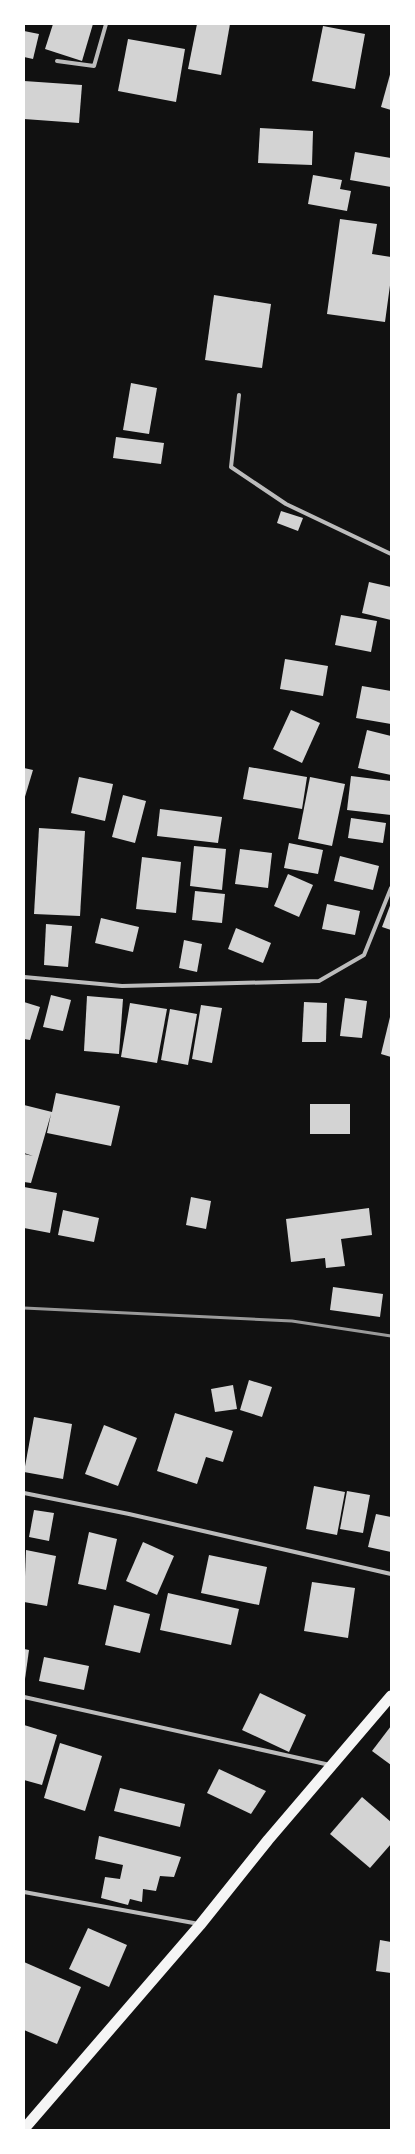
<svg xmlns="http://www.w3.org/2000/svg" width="415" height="2154" font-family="Figtree,sans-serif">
  <rect width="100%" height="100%" fill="#111"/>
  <g fill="#d3d3d3">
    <polygon points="53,24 93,24 82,61 45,49"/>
    <polygon points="197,24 230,24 221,75 188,69"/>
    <polygon points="323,26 365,34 355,89 312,81"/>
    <polygon points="24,31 39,34 33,59 24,57"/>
    <polygon points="128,39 185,49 176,102 118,91"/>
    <polygon points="391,71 391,110 381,107"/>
    <polygon points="24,81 82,85 79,123 24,119"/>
    <polygon points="260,128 313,131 312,165 258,163"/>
    <polygon points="355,152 391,158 391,187 350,180"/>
    <polygon points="313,175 342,180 340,189 351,191 347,211 308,204"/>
    <polygon points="340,219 377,224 372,254 391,257 391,278 385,322 327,314"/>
    <polygon points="214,295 271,304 262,368 205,360"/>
    <polygon points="131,383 157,388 149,434 123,430"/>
    <polygon points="116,437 164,443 161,464 113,458"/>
    <polygon points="281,511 303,518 298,531 277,523"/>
    <polygon points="369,582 391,587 391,620 362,613"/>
    <polygon points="341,615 377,621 371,652 335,645"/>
    <polygon points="285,659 328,666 323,696 280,689"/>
    <polygon points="362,686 391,691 391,724 356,718"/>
    <polygon points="291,710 320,723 302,763 273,749"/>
    <polygon points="367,730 391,736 391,775 358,768"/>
    <polygon points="249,767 307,777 302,809 243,799"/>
    <polygon points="24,768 33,770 24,800"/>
    <polygon points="351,776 391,781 391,815 347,810"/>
    <polygon points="79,777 113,784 105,821 71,813"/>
    <polygon points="310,777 345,784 332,846 298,839"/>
    <polygon points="123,795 146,801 135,843 112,837"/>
    <polygon points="160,809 222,817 218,843 157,836"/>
    <polygon points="351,818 386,823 383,843 348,838"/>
    <polygon points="39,828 85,831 80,916 34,914"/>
    <polygon points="289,843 323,850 318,874 284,868"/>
    <polygon points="194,846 226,849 222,890 190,886"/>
    <polygon points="240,849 272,853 268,888 235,884"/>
    <polygon points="340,856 379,866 373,890 334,881"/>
    <polygon points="142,857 181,862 176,913 136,909"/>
    <polygon points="288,874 313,885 299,917 274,906"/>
    <polygon points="195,891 225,894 222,923 192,920"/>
    <polygon points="391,903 391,930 382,927"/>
    <polygon points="327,904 360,911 355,935 322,929"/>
    <polygon points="101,918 139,927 133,952 95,943"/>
    <polygon points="46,924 72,926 68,967 44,965"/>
    <polygon points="236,928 271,943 263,963 228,949"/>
    <polygon points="184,940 202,944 197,972 179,968"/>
    <polygon points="51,995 71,1000 63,1031 43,1027"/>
    <polygon points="87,996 123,999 119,1054 84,1051"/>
    <polygon points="345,998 367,1001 362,1038 340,1036"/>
    <polygon points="24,1002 40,1007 30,1040 24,1039"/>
    <polygon points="304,1002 327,1003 326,1042 302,1042"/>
    <polygon points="130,1003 167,1009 157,1063 121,1057"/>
    <polygon points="201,1005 222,1008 212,1063 192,1059"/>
    <polygon points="170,1009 197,1014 188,1065 161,1060"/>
    <polygon points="390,1017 391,1017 391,1057 381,1054"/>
    <polygon points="56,1093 120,1106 111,1146 47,1133 51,1114 31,1183 24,1182 24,1154 33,1156 24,1153 24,1105 52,1112"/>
    <rect x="310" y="1104" width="40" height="30"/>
    <polygon points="24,1187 57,1193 50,1233 24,1228"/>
    <polygon points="191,1197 211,1201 206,1229 186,1225"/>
    <polygon points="369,1208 372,1235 341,1239 345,1266 326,1268 325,1258 291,1262 286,1219"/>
    <polygon points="63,1210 99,1218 94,1242 58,1235"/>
    <polygon points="333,1287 383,1294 380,1317 330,1310"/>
    <polygon points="249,1380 272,1387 262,1417 240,1410"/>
    <polygon points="233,1385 237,1409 215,1412 211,1389"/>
    <polygon points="175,1413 233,1431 223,1462 206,1457 197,1484 157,1471"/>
    <polygon points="34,1417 72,1424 63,1479 24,1472"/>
    <polygon points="104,1425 137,1438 118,1486 85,1474"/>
    <polygon points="314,1486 345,1492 337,1535 306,1529"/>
    <polygon points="347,1491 370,1495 363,1533 340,1529"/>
    <polygon points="34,1510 54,1513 49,1541 29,1537"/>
    <polygon points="376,1514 391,1517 391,1552 368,1547"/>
    <polygon points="89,1532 117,1539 106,1590 78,1584"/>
    <polygon points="143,1542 174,1556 157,1595 126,1581"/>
    <polygon points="26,1550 56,1556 47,1606 24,1602"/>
    <polygon points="209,1555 267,1567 259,1605 201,1593"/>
    <polygon points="312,1582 355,1588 348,1638 304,1631"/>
    <polygon points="168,1593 239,1609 231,1645 160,1630"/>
    <polygon points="114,1605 150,1614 140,1653 105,1645"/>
    <polygon points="24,1649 29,1650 25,1679 24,1679"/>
    <polygon points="44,1657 89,1666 84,1690 39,1681"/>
    <polygon points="260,1693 306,1715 289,1752 242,1730"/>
    <polygon points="24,1725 57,1735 42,1785 24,1780"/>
    <polygon points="391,1726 391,1765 372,1751"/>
    <polygon points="60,1743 102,1756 85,1811 44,1798"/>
    <polygon points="219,1769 266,1791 251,1814 207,1793"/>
    <polygon points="120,1788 185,1804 180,1827 114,1811"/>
    <polygon points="362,1797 391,1822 391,1844 370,1868 330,1834"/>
    <polygon points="99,1836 181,1857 174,1877 160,1876 156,1891 143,1889 142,1902 130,1899 128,1905 101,1898 105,1877 120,1879 123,1865 95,1859"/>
    <polygon points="88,1928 127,1945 109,1987 69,1969"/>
    <polygon points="380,1940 391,1942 391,1973 376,1971"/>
    <polygon points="24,1962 81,1987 57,2044 24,2030"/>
  </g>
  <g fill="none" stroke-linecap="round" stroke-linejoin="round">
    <g stroke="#bcbcbc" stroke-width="4">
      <polyline points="57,61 94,66 106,24"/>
      <polyline points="239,395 231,467 286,504 391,554"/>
      <polyline points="24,977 122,986 319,981 364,955 391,888"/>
      <polyline points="24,1493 129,1514 391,1574"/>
      <polyline points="24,1697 330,1765"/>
      <polyline points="24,1892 199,1924"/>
    </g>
    <polyline stroke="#f5f5f5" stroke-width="11" points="24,2129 200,1925 268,1840 391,1696"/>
    <polyline stroke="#9a9a9a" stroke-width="3" points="24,1308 292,1321 391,1336"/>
  </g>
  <rect width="415" height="2154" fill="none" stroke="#ffffff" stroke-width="50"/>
</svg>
